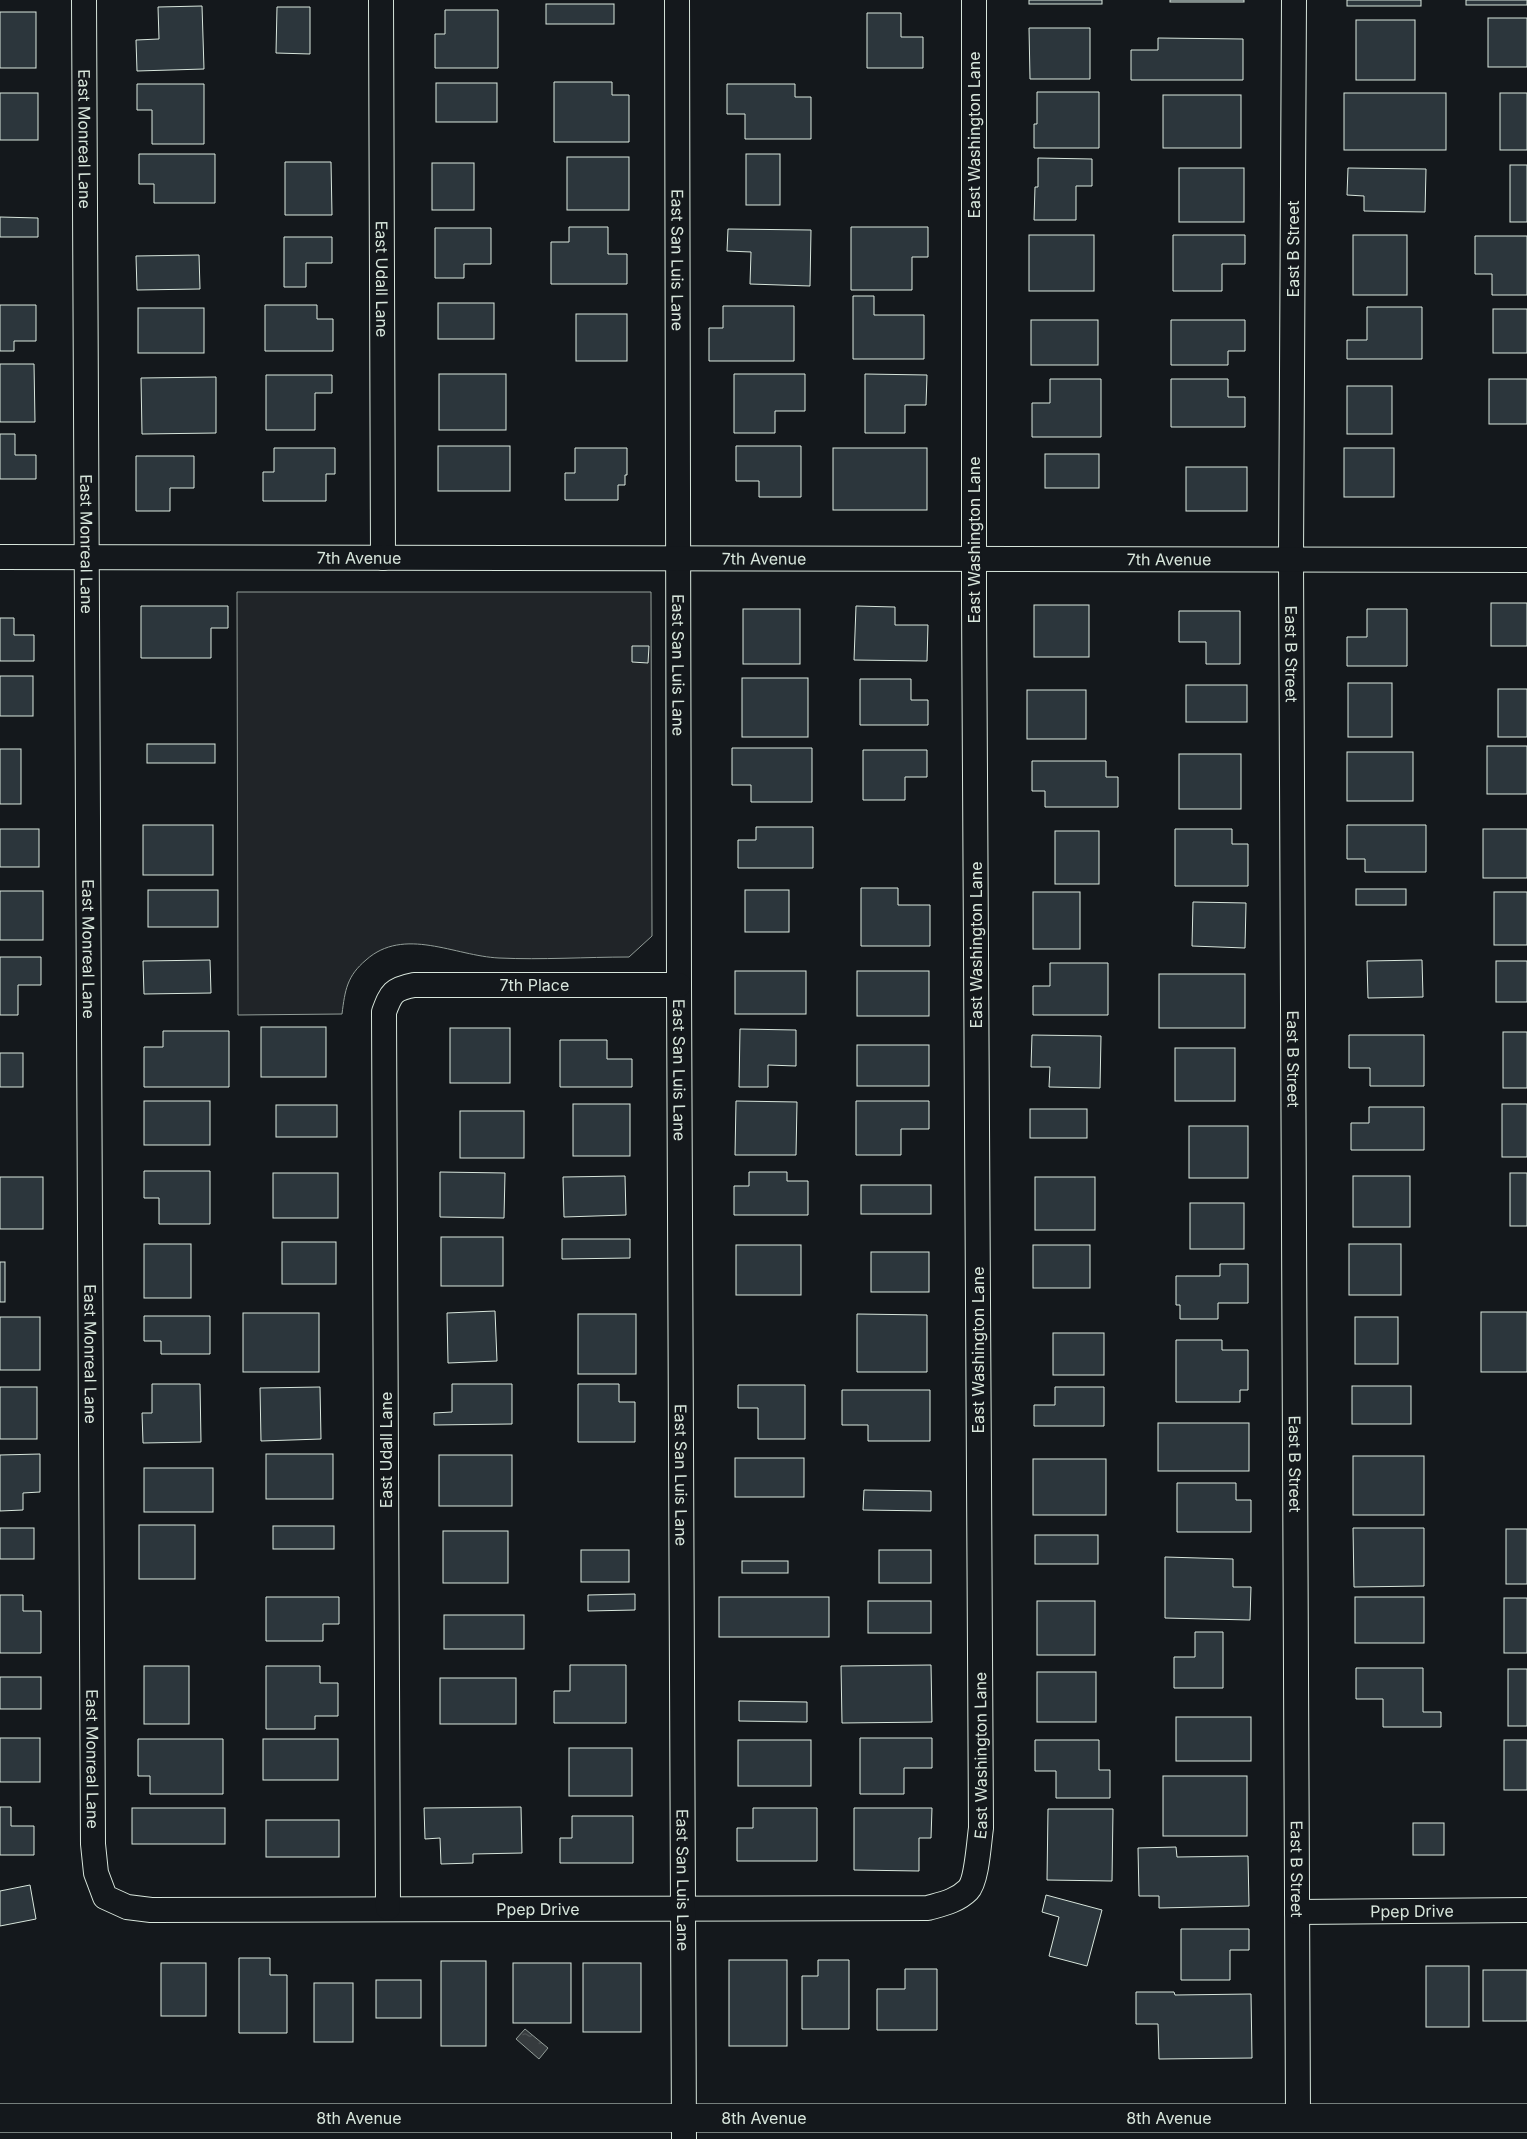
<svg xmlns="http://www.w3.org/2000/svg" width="1527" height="2139" font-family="Inter,sans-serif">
  <defs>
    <pattern id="water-ripples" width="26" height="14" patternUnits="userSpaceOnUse" patternTransform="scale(1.25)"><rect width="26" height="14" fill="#363b3e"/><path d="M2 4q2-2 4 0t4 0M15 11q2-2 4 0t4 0" fill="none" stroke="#525759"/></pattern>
  </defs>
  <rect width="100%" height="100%" fill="#14181c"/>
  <path fill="#202428" stroke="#939e99" d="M237,592h414l1,344 -23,21c-43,0 -87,3 -130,1 -44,-2 -95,-32 -133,2 -19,16 -21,30 -24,54l-104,1z"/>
  <polygon fill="url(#water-ripples)" stroke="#939e99" points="525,2029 548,2048 539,2059 516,2039"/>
  <g fill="#2c363c" stroke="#d8e6dc">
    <rect x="1029" y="0" width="73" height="4"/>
    <rect x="1170" y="0" width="74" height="2"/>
    <rect x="1347" y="0" width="74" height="6"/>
    <rect x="1466" y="0" width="61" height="5"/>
    <rect x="546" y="4" width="68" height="20"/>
    <polygon points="202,6 204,69 137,71 136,40 159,39 158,7"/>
    <polygon points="277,7 310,7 310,54 276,53"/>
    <polygon points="445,10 498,10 498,68 435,68 435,34 445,34"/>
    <rect x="0" y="12" width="36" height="56"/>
    <polygon points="867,13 901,13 901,37 923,37 923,68 867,68"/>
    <rect x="1488" y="18" width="39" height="49"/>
    <rect x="1356" y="20" width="59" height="60"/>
    <polygon points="1029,28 1090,28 1090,79 1030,79"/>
    <polygon points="1158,38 1243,39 1243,80 1131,80 1131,50 1158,50"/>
    <polygon points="554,82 612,82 612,95 629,95 629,142 554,142"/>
    <rect x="436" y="83" width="61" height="39"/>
    <polygon points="137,84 204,84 204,144 152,144 152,110 137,110"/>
    <polygon points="727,84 795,84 795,97 811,97 811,139 745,139 745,114 727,114"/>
    <polygon points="1037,92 1099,92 1099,148 1034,148 1034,124 1037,124"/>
    <rect x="0" y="93" width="38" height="47"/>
    <rect x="1344" y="93" width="102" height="57"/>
    <rect x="1500" y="93" width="27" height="57"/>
    <rect x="1163" y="95" width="78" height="53"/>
    <polygon points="139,154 215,154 215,203 154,203 154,184 139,184"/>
    <rect x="746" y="154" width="34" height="51"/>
    <rect x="567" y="157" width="62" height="53"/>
    <polygon points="1038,158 1092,159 1092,186 1076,186 1076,220 1034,220 1035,187 1038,187"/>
    <polygon points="285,162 331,162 332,215 285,215"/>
    <rect x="432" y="163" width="42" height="47"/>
    <rect x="1510" y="165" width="17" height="57"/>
    <rect x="1179" y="168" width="65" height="54"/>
    <polygon points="1348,168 1426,169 1425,212 1364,211 1364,196 1347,195"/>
    <polygon points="0,217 38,218 38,237 0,237"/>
    <polygon points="569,227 608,227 608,254 627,254 627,284 551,284 551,242 569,242"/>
    <polygon points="851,227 928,227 928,257 912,257 912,290 851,290"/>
    <polygon points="435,228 491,228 491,264 464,264 464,278 435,278"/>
    <polygon points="728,229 811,230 810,286 750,284 751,252 727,251"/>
    <rect x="1029" y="235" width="65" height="56"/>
    <polygon points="1173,235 1245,235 1245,264 1222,264 1222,291 1173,291"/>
    <rect x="1353" y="235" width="54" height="60"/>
    <polygon points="1475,236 1527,236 1527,295 1492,295 1492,274 1475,274"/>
    <polygon points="284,237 332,237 332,263 306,263 306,287 284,287"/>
    <polygon points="199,255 200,289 137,290 136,256"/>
    <polygon points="853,296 874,296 874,315 924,315 924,359 853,359"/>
    <rect x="438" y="303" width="56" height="36"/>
    <polygon points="0,305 36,305 36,341 14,341 14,351 0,351"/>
    <polygon points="265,305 317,305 317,319 333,319 333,351 265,351"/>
    <polygon points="723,306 794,306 794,361 709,361 709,328 723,328"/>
    <polygon points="1367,307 1422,307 1422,359 1347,359 1347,340 1367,340"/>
    <rect x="138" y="308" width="66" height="45"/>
    <rect x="1493" y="309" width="34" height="44"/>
    <rect x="576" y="314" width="51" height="47"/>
    <rect x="1031" y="320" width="67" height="45"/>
    <polygon points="1171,320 1245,320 1245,351 1228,351 1228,365 1171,365"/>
    <polygon points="0,364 34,364 35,422 0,422"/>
    <rect x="439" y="374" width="67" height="56"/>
    <polygon points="734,374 805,374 805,411 775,411 775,433 734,433"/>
    <polygon points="865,374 927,375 926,405 905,405 905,433 865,433"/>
    <polygon points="266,375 332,375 332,393 315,393 315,430 266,430"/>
    <polygon points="216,377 216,433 142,434 141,378"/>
    <polygon points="1050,379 1101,379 1101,437 1032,437 1032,403 1050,403"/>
    <polygon points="1171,379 1228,379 1228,397 1245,397 1245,427 1171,427"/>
    <rect x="1489" y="379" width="38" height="45"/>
    <rect x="1347" y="386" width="45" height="48"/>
    <polygon points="0,434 15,434 15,455 36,455 36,479 0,479"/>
    <rect x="438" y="446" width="72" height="45"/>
    <polygon points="736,446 801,446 801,497 759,497 759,481 736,481"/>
    <polygon points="274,448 335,448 335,474 326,474 326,501 263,501 263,472 274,472"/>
    <polygon points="575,448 627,448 627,475 625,475 625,485 618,485 618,500 565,500 565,473 575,473"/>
    <rect x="833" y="448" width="94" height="62"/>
    <rect x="1344" y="448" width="50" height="49"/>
    <rect x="1045" y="454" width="54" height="34"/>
    <polygon points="136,456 194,456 194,488 170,488 170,511 136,511"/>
    <rect x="1186" y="467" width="61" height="44"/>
    <rect x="1491" y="603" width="36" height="43"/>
    <rect x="1034" y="605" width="55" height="52"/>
    <polygon points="141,606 228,606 228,628 211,628 211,658 141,658"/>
    <polygon points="856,606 895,607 895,625 928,625 927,661 854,660"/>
    <rect x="743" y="609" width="57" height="55"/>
    <polygon points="1367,609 1407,609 1407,666 1347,666 1347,637 1367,637"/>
    <polygon points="1179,611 1240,611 1240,664 1206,664 1206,642 1179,642"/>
    <polygon points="0,618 14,618 14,635 34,635 34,661 0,661"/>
    <polygon points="632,646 649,646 648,663 632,662"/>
    <rect x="0" y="676" width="33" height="40"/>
    <rect x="742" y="678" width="66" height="59"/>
    <polygon points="860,679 911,679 911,700 928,700 928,725 860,725"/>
    <rect x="1348" y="683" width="44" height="54"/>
    <rect x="1186" y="685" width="61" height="37"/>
    <rect x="1498" y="689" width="29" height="48"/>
    <rect x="1027" y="690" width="59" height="49"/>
    <rect x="147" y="744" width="68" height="19"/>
    <rect x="1487" y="746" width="40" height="48"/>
    <polygon points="732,748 812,748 812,802 751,802 751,785 732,785"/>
    <rect x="0" y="749" width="21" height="55"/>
    <polygon points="863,750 927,750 927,777 905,777 905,800 863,800"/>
    <rect x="1347" y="752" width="66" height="49"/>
    <rect x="1179" y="754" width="62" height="55"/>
    <polygon points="1032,761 1106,761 1106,777 1118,777 1118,807 1045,807 1045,791 1032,791"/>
    <rect x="143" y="825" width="70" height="50"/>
    <polygon points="1347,825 1426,825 1426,872 1365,872 1365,859 1347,859"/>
    <polygon points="756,827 813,827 813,868 738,868 738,840 756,840"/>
    <rect x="0" y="829" width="39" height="38"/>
    <polygon points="1175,829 1232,829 1232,844 1248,844 1248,886 1175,886"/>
    <rect x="1483" y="829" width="44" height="49"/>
    <rect x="1055" y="831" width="44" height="53"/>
    <polygon points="861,888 898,888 898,905 930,905 930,946 861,946"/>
    <rect x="1356" y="889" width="50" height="16"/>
    <rect x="148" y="890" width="70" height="37"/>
    <rect x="745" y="890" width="44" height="42"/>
    <rect x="0" y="891" width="43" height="49"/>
    <rect x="1033" y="892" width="47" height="57"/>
    <rect x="1494" y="892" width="33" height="53"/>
    <polygon points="1193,902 1246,903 1245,948 1192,946"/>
    <polygon points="0,957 41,957 41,985 18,985 18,1015 0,1015"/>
    <polygon points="210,960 211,993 144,994 143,961"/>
    <polygon points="1422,960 1423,997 1368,998 1367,961"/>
    <rect x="1496" y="961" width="31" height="41"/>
    <polygon points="1050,963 1108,963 1108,1015 1033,1015 1033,986 1050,986"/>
    <rect x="735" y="971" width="71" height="43"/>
    <rect x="857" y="971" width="72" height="45"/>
    <rect x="1159" y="974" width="86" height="54"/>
    <rect x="261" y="1027" width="65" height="50"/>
    <rect x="450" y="1028" width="60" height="55"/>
    <polygon points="740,1029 796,1030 796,1066 768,1065 768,1087 739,1087"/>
    <polygon points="163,1031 229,1031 229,1087 144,1087 144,1047 163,1047"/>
    <rect x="1503" y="1032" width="24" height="56"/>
    <polygon points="1032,1035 1101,1036 1100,1088 1049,1087 1050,1067 1031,1067"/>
    <polygon points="1349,1035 1424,1035 1424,1086 1370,1086 1370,1068 1349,1068"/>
    <polygon points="560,1040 607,1040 607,1059 632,1059 632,1087 560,1087"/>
    <rect x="857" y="1045" width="72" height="41"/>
    <rect x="1175" y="1048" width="60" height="53"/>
    <rect x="0" y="1053" width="23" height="34"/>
    <rect x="144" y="1101" width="66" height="44"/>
    <polygon points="736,1101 797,1102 796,1155 735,1155"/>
    <polygon points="856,1101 929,1101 929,1129 901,1129 901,1155 856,1155"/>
    <rect x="573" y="1104" width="57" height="52"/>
    <rect x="1502" y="1104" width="25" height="53"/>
    <rect x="276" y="1105" width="61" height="32"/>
    <polygon points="1369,1107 1424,1107 1424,1150 1351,1150 1351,1123 1369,1123"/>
    <rect x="1030" y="1109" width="57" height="29"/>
    <rect x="460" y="1111" width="64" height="47"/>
    <rect x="1189" y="1126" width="59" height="52"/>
    <polygon points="144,1171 210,1171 210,1224 159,1224 159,1198 144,1198"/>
    <polygon points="440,1172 505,1173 504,1218 440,1217"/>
    <polygon points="749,1172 787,1172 787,1181 808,1181 808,1215 734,1215 734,1186 749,1186"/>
    <rect x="273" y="1173" width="65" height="45"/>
    <rect x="1510" y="1173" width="17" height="53"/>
    <polygon points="625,1176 626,1215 564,1217 563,1177"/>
    <rect x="1353" y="1176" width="57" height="51"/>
    <rect x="0" y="1177" width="43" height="52"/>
    <rect x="1035" y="1177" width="60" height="53"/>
    <rect x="861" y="1185" width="70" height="29"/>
    <rect x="1190" y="1203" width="54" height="46"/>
    <rect x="441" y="1237" width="62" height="49"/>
    <polygon points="562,1239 630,1239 630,1258 562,1259"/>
    <rect x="282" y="1242" width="54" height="42"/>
    <rect x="144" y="1244" width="47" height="54"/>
    <rect x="1349" y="1244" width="52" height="51"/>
    <rect x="736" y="1245" width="65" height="50"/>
    <rect x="1033" y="1245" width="57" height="43"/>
    <rect x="871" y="1252" width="58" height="40"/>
    <rect x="0" y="1262" width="5" height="40"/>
    <polygon points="1220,1264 1248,1264 1248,1303 1218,1303 1218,1319 1180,1319 1180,1305 1176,1305 1176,1276 1220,1276"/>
    <polygon points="495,1311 497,1361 448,1363 447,1313"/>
    <rect x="1481" y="1312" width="46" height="60"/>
    <rect x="243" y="1313" width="76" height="59"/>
    <rect x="578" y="1314" width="58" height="60"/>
    <polygon points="857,1314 927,1315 927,1372 857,1372"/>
    <polygon points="144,1316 210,1316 210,1354 161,1354 161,1341 144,1341"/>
    <rect x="0" y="1317" width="40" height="53"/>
    <rect x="1355" y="1317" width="43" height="47"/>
    <rect x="1053" y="1333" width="51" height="42"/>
    <polygon points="1176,1340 1222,1340 1222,1350 1248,1350 1248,1390 1240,1390 1240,1402 1176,1402"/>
    <polygon points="152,1384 200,1384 201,1442 143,1443 142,1413 152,1413"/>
    <polygon points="452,1384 512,1384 512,1424 434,1425 434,1413 452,1412"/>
    <polygon points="578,1384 619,1384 619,1402 635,1402 635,1442 578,1442"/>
    <polygon points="738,1385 805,1385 805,1439 758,1439 758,1408 738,1408"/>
    <rect x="1352" y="1386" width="59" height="38"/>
    <rect x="0" y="1387" width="37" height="52"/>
    <polygon points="320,1387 321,1439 261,1441 260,1388"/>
    <polygon points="1055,1387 1104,1387 1104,1426 1034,1426 1034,1405 1055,1405"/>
    <polygon points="842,1390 930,1390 930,1441 868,1441 868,1425 842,1425"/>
    <rect x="1158" y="1423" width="91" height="48"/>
    <polygon points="40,1454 40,1492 23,1493 23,1510 0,1511 0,1455"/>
    <rect x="266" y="1454" width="67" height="45"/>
    <rect x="439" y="1455" width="73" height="51"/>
    <rect x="1353" y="1456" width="71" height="59"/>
    <rect x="735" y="1458" width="69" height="39"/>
    <rect x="1033" y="1459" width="73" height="56"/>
    <rect x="144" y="1468" width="69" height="44"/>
    <polygon points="1177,1483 1236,1483 1236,1500 1251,1500 1251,1532 1177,1532"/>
    <polygon points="864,1490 931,1491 931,1511 863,1510"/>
    <rect x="139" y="1525" width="56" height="54"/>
    <rect x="273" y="1526" width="61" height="23"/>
    <rect x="0" y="1528" width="34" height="31"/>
    <polygon points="1353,1528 1424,1528 1424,1586 1354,1587"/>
    <rect x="1506" y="1529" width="21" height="55"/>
    <rect x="443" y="1531" width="65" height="52"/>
    <rect x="1035" y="1535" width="63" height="29"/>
    <rect x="581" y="1550" width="48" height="32"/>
    <rect x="879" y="1550" width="52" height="33"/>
    <polygon points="1165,1557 1233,1559 1233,1587 1251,1587 1250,1620 1165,1618"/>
    <rect x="742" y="1561" width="46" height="12"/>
    <polygon points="635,1594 635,1610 588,1611 588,1595"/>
    <polygon points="0,1595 23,1595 23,1611 41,1611 41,1653 0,1653"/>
    <polygon points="266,1597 339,1597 339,1624 323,1624 323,1641 266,1641"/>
    <rect x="719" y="1597" width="110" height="40"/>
    <rect x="1355" y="1597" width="69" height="46"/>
    <rect x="1504" y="1598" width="23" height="55"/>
    <rect x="868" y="1601" width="63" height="32"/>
    <rect x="1037" y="1601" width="58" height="54"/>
    <rect x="444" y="1615" width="80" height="34"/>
    <polygon points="1195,1632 1223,1632 1223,1688 1174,1688 1174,1657 1195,1657"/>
    <polygon points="570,1665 626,1665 626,1723 554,1723 554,1691 570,1691"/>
    <polygon points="931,1665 932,1722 842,1723 841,1666"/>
    <rect x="144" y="1666" width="45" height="58"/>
    <polygon points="266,1666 320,1666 320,1683 338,1683 338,1716 315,1716 315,1729 266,1729"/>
    <polygon points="1356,1668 1423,1668 1423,1712 1441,1712 1441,1727 1383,1727 1383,1699 1356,1699"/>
    <rect x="1508" y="1669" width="19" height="57"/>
    <rect x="1037" y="1672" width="59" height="50"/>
    <rect x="0" y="1677" width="41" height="32"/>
    <rect x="440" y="1678" width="76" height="46"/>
    <polygon points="739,1701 807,1702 807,1722 739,1721"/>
    <rect x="1176" y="1717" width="75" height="44"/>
    <rect x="0" y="1738" width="40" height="44"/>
    <polygon points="860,1738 932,1738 932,1768 904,1768 904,1794 860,1794"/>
    <polygon points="138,1739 223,1739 223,1794 150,1794 150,1776 138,1776"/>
    <rect x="263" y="1739" width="75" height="41"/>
    <rect x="738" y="1740" width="73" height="46"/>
    <polygon points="1035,1740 1099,1740 1099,1770 1110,1770 1110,1798 1056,1798 1056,1771 1035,1771"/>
    <rect x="1504" y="1740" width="23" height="50"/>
    <rect x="569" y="1748" width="63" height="48"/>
    <rect x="1163" y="1776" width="84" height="60"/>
    <polygon points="0,1807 11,1807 11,1826 34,1826 34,1855 0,1855"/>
    <polygon points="521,1807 522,1853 473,1854 473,1863 441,1864 440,1838 425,1839 424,1808"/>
    <rect x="132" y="1808" width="93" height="36"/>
    <polygon points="753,1808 817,1808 817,1861 737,1861 737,1828 753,1828"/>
    <polygon points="854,1808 932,1808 931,1838 919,1838 919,1871 854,1870"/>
    <polygon points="1048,1809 1113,1809 1112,1881 1047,1880"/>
    <polygon points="572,1816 633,1816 633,1863 560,1863 560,1838 572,1838"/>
    <rect x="266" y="1820" width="73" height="37"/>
    <rect x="1413" y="1823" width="31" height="32"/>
    <polygon points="1176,1847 1177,1857 1248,1856 1249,1906 1159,1908 1159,1896 1139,1896 1138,1848"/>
    <polygon points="30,1885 36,1919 0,1926 0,1891"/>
    <polygon points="1046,1895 1102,1910 1087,1966 1049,1956 1059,1917 1042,1912"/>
    <polygon points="1181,1929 1249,1929 1249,1950 1230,1950 1230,1980 1181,1980"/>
    <polygon points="239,1958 270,1958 270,1975 287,1975 287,2033 239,2033"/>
    <rect x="729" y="1960" width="58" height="86"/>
    <polygon points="818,1960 849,1960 849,2029 802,2029 802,1976 818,1976"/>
    <rect x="441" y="1961" width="45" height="85"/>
    <rect x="161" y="1963" width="45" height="53"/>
    <rect x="513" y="1963" width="58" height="60"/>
    <rect x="583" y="1963" width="58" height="69"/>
    <rect x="1426" y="1966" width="43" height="61"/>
    <polygon points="905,1969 937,1969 937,2030 877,2030 877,1989 905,1989"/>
    <rect x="1483" y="1970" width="44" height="51"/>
    <rect x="376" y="1980" width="45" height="38"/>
    <rect x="314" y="1983" width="39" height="59"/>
    <polygon points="1136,1992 1174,1992 1175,1995 1251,1994 1252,2058 1159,2059 1158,2024 1136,2024"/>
  </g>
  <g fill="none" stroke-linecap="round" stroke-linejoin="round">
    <defs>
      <g id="minor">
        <path id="s1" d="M84,0l9,1844 3,29 9,24 22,10 24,3 777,-2c14,-4 29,-7 40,-18 9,-9 11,-49 13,-62l-7,-1227v-601"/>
        <path id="s2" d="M381,0l2,558"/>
        <path id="s3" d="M677,0l2,985 5,1154"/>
        <path id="s4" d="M1294,0l-3,559 7,1558"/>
        <path id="s5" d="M0,557l1527,3"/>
        <path id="s6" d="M388,1908l-4,-896c7,-19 9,-23 30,-27h265"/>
        <path id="s7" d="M1297,1912l230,-2"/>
      </g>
      <g id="secondary">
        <path id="s8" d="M0,2118h1527"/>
      </g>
    </defs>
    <use href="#minor" stroke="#d8e6dc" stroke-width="26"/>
    <use href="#secondary" stroke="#d8e6dc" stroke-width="29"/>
    <use href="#minor" stroke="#14181c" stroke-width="24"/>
    <use href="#secondary" stroke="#14181c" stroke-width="28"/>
  </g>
  <g text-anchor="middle" stroke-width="4" stroke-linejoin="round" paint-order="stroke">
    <g font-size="16" fill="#d8e6dc" stroke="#14181c">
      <text transform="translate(974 135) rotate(-90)" y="6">East Washington Lane</text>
      <text dy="6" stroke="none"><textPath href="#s1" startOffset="139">East Monreal Lane</textPath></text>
      <text transform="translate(1293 249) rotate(-90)" y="6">East B Street</text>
      <text dy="6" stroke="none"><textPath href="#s3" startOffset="260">East San Luis Lane</textPath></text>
      <text dy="6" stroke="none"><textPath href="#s2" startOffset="279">East Udall Lane</textPath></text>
      <text transform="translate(974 540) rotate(-90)" y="6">East Washington Lane</text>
      <text dy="6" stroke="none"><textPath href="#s1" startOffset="544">East Monreal Lane</textPath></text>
      <text dy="6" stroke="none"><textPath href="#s5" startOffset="359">7th Avenue</textPath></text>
      <text dy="6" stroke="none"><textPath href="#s5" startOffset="764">7th Avenue</textPath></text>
      <text dy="6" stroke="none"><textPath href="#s5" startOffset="1169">7th Avenue</textPath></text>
      <text dy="6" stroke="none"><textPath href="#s4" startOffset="654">East B Street</textPath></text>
      <text dy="6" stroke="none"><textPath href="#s3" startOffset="665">East San Luis Lane</textPath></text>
      <text transform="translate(976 945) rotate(-90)" y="6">East Washington Lane</text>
      <text dy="6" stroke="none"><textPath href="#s1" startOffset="949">East Monreal Lane</textPath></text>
      <text dy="6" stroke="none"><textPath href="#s6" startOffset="1060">7th Place</textPath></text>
      <text dy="6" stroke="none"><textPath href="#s4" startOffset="1059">East B Street</textPath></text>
      <text dy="6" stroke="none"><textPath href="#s3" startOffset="1070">East San Luis Lane</textPath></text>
      <text transform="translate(978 1350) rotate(-90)" y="6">East Washington Lane</text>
      <text dy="6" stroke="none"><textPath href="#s1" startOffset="1354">East Monreal Lane</textPath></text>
      <text transform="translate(386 1450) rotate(-90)" y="6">East Udall Lane</text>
      <text dy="6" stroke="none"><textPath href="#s4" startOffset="1464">East B Street</textPath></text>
      <text dy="6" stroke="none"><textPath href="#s3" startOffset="1475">East San Luis Lane</textPath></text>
      <text dy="6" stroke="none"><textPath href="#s1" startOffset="2905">East Washington Lane</textPath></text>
      <text dy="6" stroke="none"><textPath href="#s1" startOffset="1759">East Monreal Lane</textPath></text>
      <text dy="6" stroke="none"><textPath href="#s4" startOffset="1869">East B Street</textPath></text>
      <text dy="6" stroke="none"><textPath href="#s3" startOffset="1880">East San Luis Lane</textPath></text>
      <text dy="6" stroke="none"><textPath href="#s1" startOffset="2334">Ppep Drive</textPath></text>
      <text dy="6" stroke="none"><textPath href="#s7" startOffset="115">Ppep Drive</textPath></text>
      <text dy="6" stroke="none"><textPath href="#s8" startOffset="1169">8th Avenue</textPath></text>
      <text dy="6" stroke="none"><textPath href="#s8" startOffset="359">8th Avenue</textPath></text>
      <text dy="6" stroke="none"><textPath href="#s8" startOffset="764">8th Avenue</textPath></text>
    </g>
  </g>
</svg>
